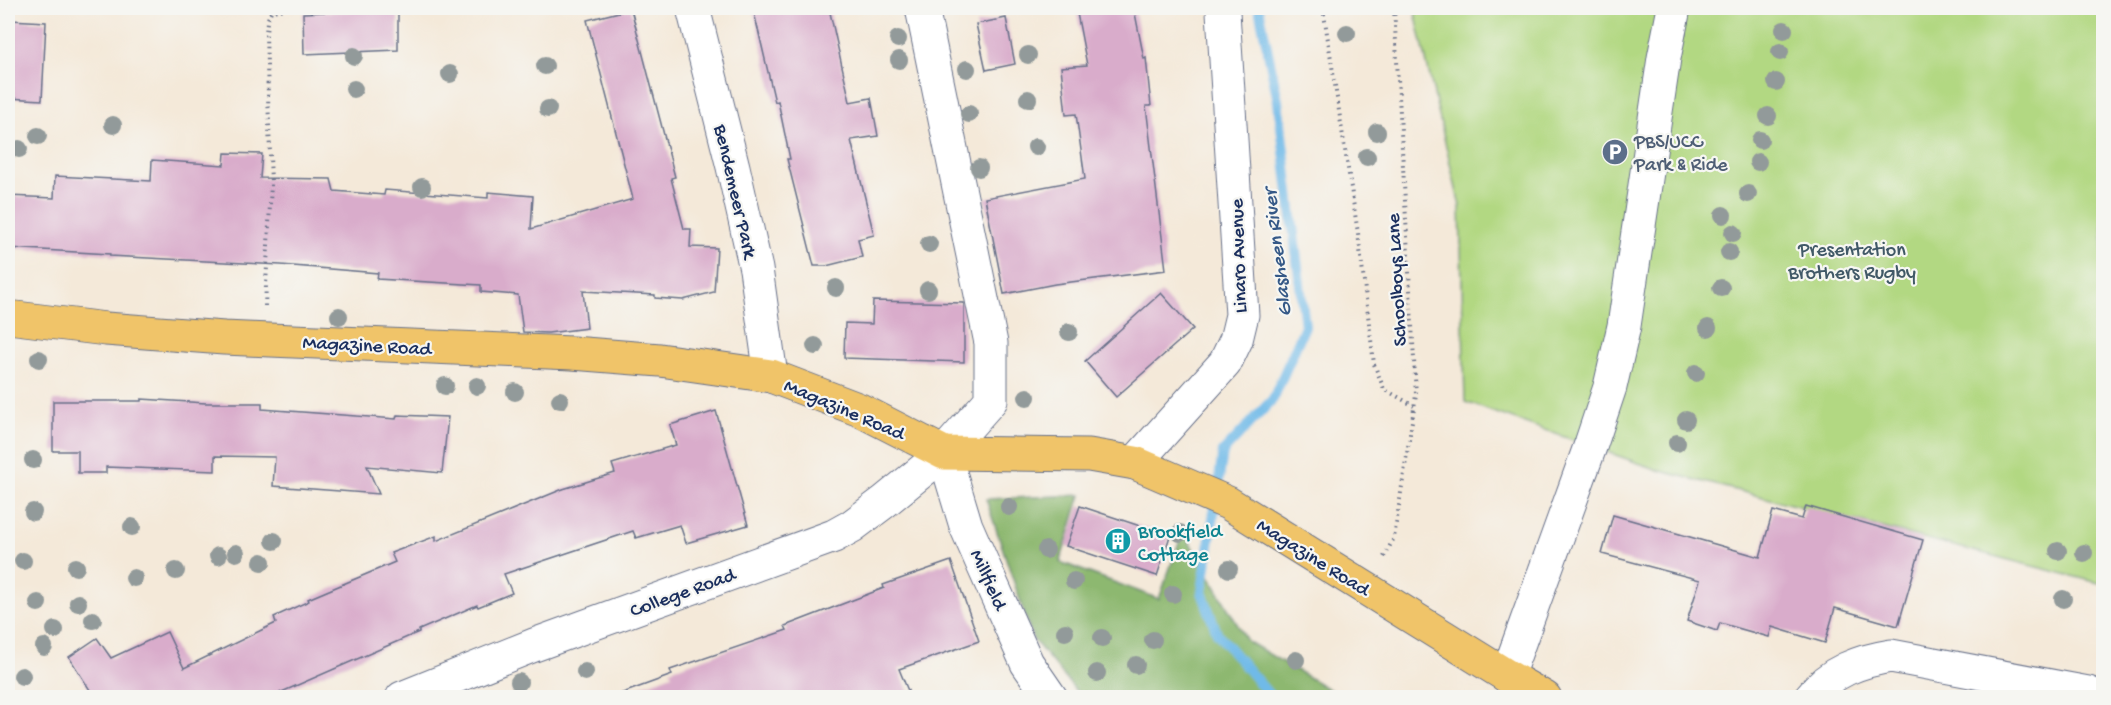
<svg xmlns="http://www.w3.org/2000/svg" width="2111" height="705" font-family="'Gochi Hand',sans-serif">
  <rect width="100%" height="100%" fill="#f6f6f2"/>
  <filter id="ink" filterUnits="userSpaceOnUse"><feTurbulence type="fractalNoise" baseFrequency=".0167" numOctaves="2"/><feDisplacementMap in="SourceGraphic" scale="12" xChannelSelector="R" yChannelSelector="G"/><feConvolveMatrix kernelMatrix="1 2 1 2 8 2 1 2 1" color-interpolation-filters="sRGB"/></filter>
  <filter id="wash" filterUnits="userSpaceOnUse"><feTurbulence type="fractalNoise" baseFrequency=".008" numOctaves="4" result="noise"/><feDisplacementMap in="SourceGraphic" scale="24" xChannelSelector="R" yChannelSelector="G"/><feGaussianBlur stdDeviation="1.35" result="paint"/><feColorMatrix in="noise" values="0 0 0 0 0 0 0 0 0 0 0 0 0 0 0 0 0 1.4 0 .05"/><feComposite in="paint" operator="in"/></filter>
  <g filter="url(#wash)">
    <rect width="100%" height="100%" fill="#f4e9d9"/>
    <polygon fill="#b2d882" stroke="#668470" stroke-width="1.5" points="1414,8 2103,8 2103,584 1661,471 1465,402 1460,206"/>
    <polygon fill="#8db870" stroke="#547467" stroke-width="1.5" points="1081,495 1060,562 1159,599 1183,531 1247,641 1342,697 1081,697 1033,639 986,499"/>
    <g fill="none" stroke-linecap="round" stroke-linejoin="round">
      <polyline stroke="#70bae8" stroke-width="10" points="1259,8 1278,101 1305,326 1273,399 1223,452 1202,592 1217,633 1272,698"/>
    </g>
    <g id="blocks">
      <g fill="#d9accb">
        <polygon points="753,8 829,8 850,102 871,98 878,136 851,140 874,235 858,239 862,257 826,266 814,266 787,159 790,159 778,101 775,102"/>
        <polygon points="1076,8 1134,8 1144,59 1146,58 1151,106 1146,106 1166,270 1055,284 1004,294 985,198 1085,179 1076,114 1066,115 1061,67 1087,65"/>
        <polygon points="398,9 398,50 304,54 303,13"/>
        <polygon points="631,9 675,177 671,178 684,229 691,229 690,247 717,248 714,292 683,300 655,298 655,295 583,291 587,328 548,333 523,332 518,295 481,292 481,285 377,279 378,273 281,265 110,256 110,254 8,248 8,196 54,198 55,176 151,181 152,160 224,165 225,153 262,154 260,178 331,179 334,191 384,195 385,190 488,198 488,192 533,196 531,229 633,199 587,20"/>
        <polygon points="1006,18 1015,64 986,70 976,24"/>
        <polygon points="10,20 46,22 42,100 8,98"/>
        <polygon points="1161,293 1193,329 1116,397 1085,361"/>
        <polygon points="873,301 964,303 964,362 844,358 845,323 872,324"/>
        <polygon points="141,399 206,403 262,403 262,409 396,419 397,415 448,417 442,473 367,466 379,494 273,486 275,457 215,456 215,471 106,467 106,473 78,473 78,451 53,451 53,401 141,401"/>
        <polygon points="716,411 748,525 686,543 680,525 636,538 633,531 504,574 512,593 478,607 477,605 419,630 419,632 268,698 95,698 69,657 97,638 111,658 167,632 184,668 276,623 274,617 309,601 308,599 395,562 391,553 436,536 436,541 563,489 615,473 612,464 676,445 670,425"/>
        <polygon points="1080,506 1170,536 1157,576 1066,546"/>
        <polygon points="1806,506 1923,540 1898,626 1835,608 1825,643 1772,627 1769,637 1720,623 1717,631 1687,621 1700,580 1602,554 1613,515 1760,557 1773,511 1802,519"/>
        <polygon points="951,561 979,641 899,669 911,698 621,698 620,694 672,675 670,670 787,630 785,626 884,588 883,585"/>
      </g>
    </g>
  </g>
  <g filter="url(#ink)">
    <use href="#blocks" fill-opacity="0" stroke="#677089" stroke-width="1.5"/>
    <g fill="none" stroke-linecap="round" stroke-linejoin="round">
      <defs>
        <g id="minor">
          <polyline points="693,8 733,167 756,269 771,376"/>
          <polyline points="944,453 966,526 984,567 1027,663 1051,698"/>
          <polyline points="1135,463 1225,363 1236,340 1242,315 1223,12"/>
          <polyline points="1507,676 1591,444 1610,387 1624,326 1664,58 1674,8"/>
          <polyline points="402,698 534,645 834,536 852,526 884,502 944,453 991,400 991,343 922,8"/>
          <path d="M1810,698c20,-27 50,-37 81,-42l197,37 11,5"/>
        </g>
        <polyline id="major" points="8,317 106,329 224,338 572,353 660,360 771,376 860,410 944,453 1089,455 1135,463 1228,503 1507,676 1545,698"/>
      </defs>
      <use href="#minor" stroke="#677089" stroke-width="35"/>
      <use href="#major" stroke="#677089" stroke-width="35"/>
      <g stroke="#677089" stroke-width="4" stroke-dasharray="1.5 4.5" stroke-linecap="butt">
        <polyline points="1323,8 1358,233 1374,364 1384,389 1414,406"/>
        <polyline points="265,306 271,184 266,35 267,21 271,11 293,8"/>
        <polyline points="1384,557 1394,538 1416,395 1394,8"/>
      </g>
      <use href="#minor" stroke="#fff" stroke-width="33"/>
      <use href="#major" stroke="#f0c469" stroke-width="33"/>
    </g>
    <g fill="#929a9a">
      <circle cx="1784" cy="30" r="9"/>
      <circle cx="1347" cy="33" r="9"/>
      <circle cx="898" cy="39" r="9"/>
      <circle cx="1780" cy="52" r="9"/>
      <circle cx="1028" cy="55" r="9"/>
      <circle cx="354" cy="56" r="9"/>
      <circle cx="899" cy="60" r="9"/>
      <circle cx="545" cy="66" r="9"/>
      <circle cx="967" cy="69" r="9"/>
      <circle cx="450" cy="74" r="9"/>
      <circle cx="1776" cy="82" r="9"/>
      <circle cx="354" cy="89" r="9"/>
      <circle cx="1028" cy="99" r="9"/>
      <circle cx="548" cy="109" r="9"/>
      <circle cx="969" cy="114" r="9"/>
      <circle cx="1768" cy="116" r="9"/>
      <circle cx="113" cy="125" r="9"/>
      <circle cx="1377" cy="132" r="9"/>
      <circle cx="38" cy="136" r="9"/>
      <circle cx="1760" cy="140" r="9"/>
      <circle cx="1036" cy="147" r="9"/>
      <circle cx="19" cy="149" r="9"/>
      <circle cx="1367" cy="157" r="9"/>
      <circle cx="1758" cy="162" r="9"/>
      <circle cx="979" cy="168" r="9"/>
      <circle cx="422" cy="187" r="9"/>
      <circle cx="1748" cy="194" r="9"/>
      <circle cx="1723" cy="215" r="9"/>
      <circle cx="1733" cy="233" r="9"/>
      <circle cx="929" cy="244" r="9"/>
      <circle cx="1729" cy="252" r="9"/>
      <circle cx="836" cy="288" r="9"/>
      <circle cx="1721" cy="288" r="9"/>
      <circle cx="928" cy="290" r="9"/>
      <circle cx="339" cy="316" r="9"/>
      <circle cx="1708" cy="328" r="9"/>
      <circle cx="1069" cy="332" r="9"/>
      <circle cx="815" cy="346" r="9"/>
      <circle cx="39" cy="359" r="9"/>
      <circle cx="1696" cy="373" r="9"/>
      <circle cx="445" cy="386" r="9"/>
      <circle cx="477" cy="386" r="9"/>
      <circle cx="515" cy="392" r="9"/>
      <circle cx="1027" cy="397" r="9"/>
      <circle cx="560" cy="400" r="9"/>
      <circle cx="1686" cy="420" r="9"/>
      <circle cx="1677" cy="443" r="9"/>
      <circle cx="33" cy="460" r="9"/>
      <circle cx="1009" cy="507" r="9"/>
      <circle cx="33" cy="512" r="9"/>
      <circle cx="132" cy="527" r="9"/>
      <circle cx="1180" cy="533" r="9"/>
      <circle cx="274" cy="541" r="9"/>
      <circle cx="1046" cy="550" r="9"/>
      <circle cx="2058" cy="551" r="9"/>
      <circle cx="236" cy="553" r="9"/>
      <circle cx="2084" cy="553" r="9"/>
      <circle cx="218" cy="556" r="9"/>
      <circle cx="23" cy="561" r="9"/>
      <circle cx="262" cy="562" r="9"/>
      <circle cx="76" cy="567" r="9"/>
      <circle cx="1229" cy="569" r="9"/>
      <circle cx="176" cy="571" r="9"/>
      <circle cx="134" cy="578" r="9"/>
      <circle cx="1074" cy="581" r="9"/>
      <circle cx="1173" cy="594" r="9"/>
      <circle cx="2063" cy="599" r="9"/>
      <circle cx="38" cy="603" r="9"/>
      <circle cx="78" cy="603" r="9"/>
      <circle cx="93" cy="620" r="9"/>
      <circle cx="55" cy="630" r="9"/>
      <circle cx="1065" cy="632" r="9"/>
      <circle cx="1102" cy="638" r="9"/>
      <circle cx="1153" cy="640" r="9"/>
      <circle cx="44" cy="647" r="9"/>
      <circle cx="1296" cy="660" r="9"/>
      <circle cx="1136" cy="665" r="9"/>
      <circle cx="585" cy="672" r="9"/>
      <circle cx="1097" cy="673" r="9"/>
      <circle cx="22" cy="676" r="9"/>
      <circle cx="519" cy="682" r="9"/>
    </g>
  </g>
  <defs>
    <symbol id="parking-disc" viewBox="-11 -11 22 22"><circle r="9.5" fill="#5c6f8a" stroke="#f6f6f2"/><path d="M-3.5-5.5H1a3.5 3.5 0 0 1 0 7H-1V5.5H-3.5ZM-1-3.4V-.6H.8a1.4 1.4 0 0 0 0-2.8Z" fill="#fff"/></symbol>
    <symbol id="building-disc" viewBox="-11 -11 22 22"><circle r="9.5" fill="#0f9aa8" stroke="#f6f6f2"/><path d="M-4-6H4V6H1V3H-1V6H-4ZM-2.5-4.3h1.7v1.8h-1.7ZM.8-4.3h1.7v1.8H.8ZM-2.5-1h1.7V.8h-1.7ZM.8-1h1.7V.8H.8Z" fill="#fff"/></symbol>
  </defs>
  <g fill-rule="evenodd">
    <use href="#parking-disc" x="1600" y="137" width="30" height="30"/>
    <use href="#building-disc" x="1103" y="526" width="30" height="30"/>
  </g>
  <g text-anchor="middle" stroke-width="4.5" stroke-linejoin="round" paint-order="stroke">
    <g font-size="20" fill="#4e5e75" stroke="#f6f6f2" text-anchor="start">
      <text x="1634" y="147">PBS/UCC<tspan x="1634" dy="23">Park &amp; Ride</tspan></text>
    </g>
    <g font-size="20" fill="#1b2f5e" stroke="#f6f6f2">
      <text transform="translate(737 191) rotate(77)" y="7">Bendemeer Park</text>
      <text transform="translate(1237 256) rotate(-92)" y="7">Linaro Avenue</text>
      <text transform="translate(1395 280) rotate(-93)" y="7">Schoolboys Lane</text>
      <text transform="translate(367 344) rotate(3)" y="7">Magazine Road</text>
      <text transform="translate(845 408) rotate(23)" y="7">Magazine Road</text>
      <text transform="translate(1314 556) rotate(32)" y="7">Magazine Road</text>
      <text transform="translate(990 579) rotate(66)" y="7">Millfield</text>
      <text transform="translate(682 591) rotate(-20)" y="7">College Road</text>
    </g>
    <g font-size="20" fill="#415967" stroke="#f6f6f2">
      <text x="1852" y="255">Presentation<tspan x="1852" dy="23">Brothers Rugby</tspan></text>
    </g>
    <g font-size="20" fill="#0d838f" stroke="#f6f6f2" text-anchor="start">
      <text x="1138" y="537">Brookfield<tspan x="1138" dy="23">Cottage</tspan></text>
    </g>
    <g font-size="21" font-style="italic" fill="#355987" stroke="#f6f6f2">
      <text transform="translate(1276 253) rotate(-97)" y="7">Glasheen River</text>
    </g>
  </g>
  <rect width="2111" height="705" fill="none" stroke="#f6f6f2" stroke-width="30"/>
</svg>
